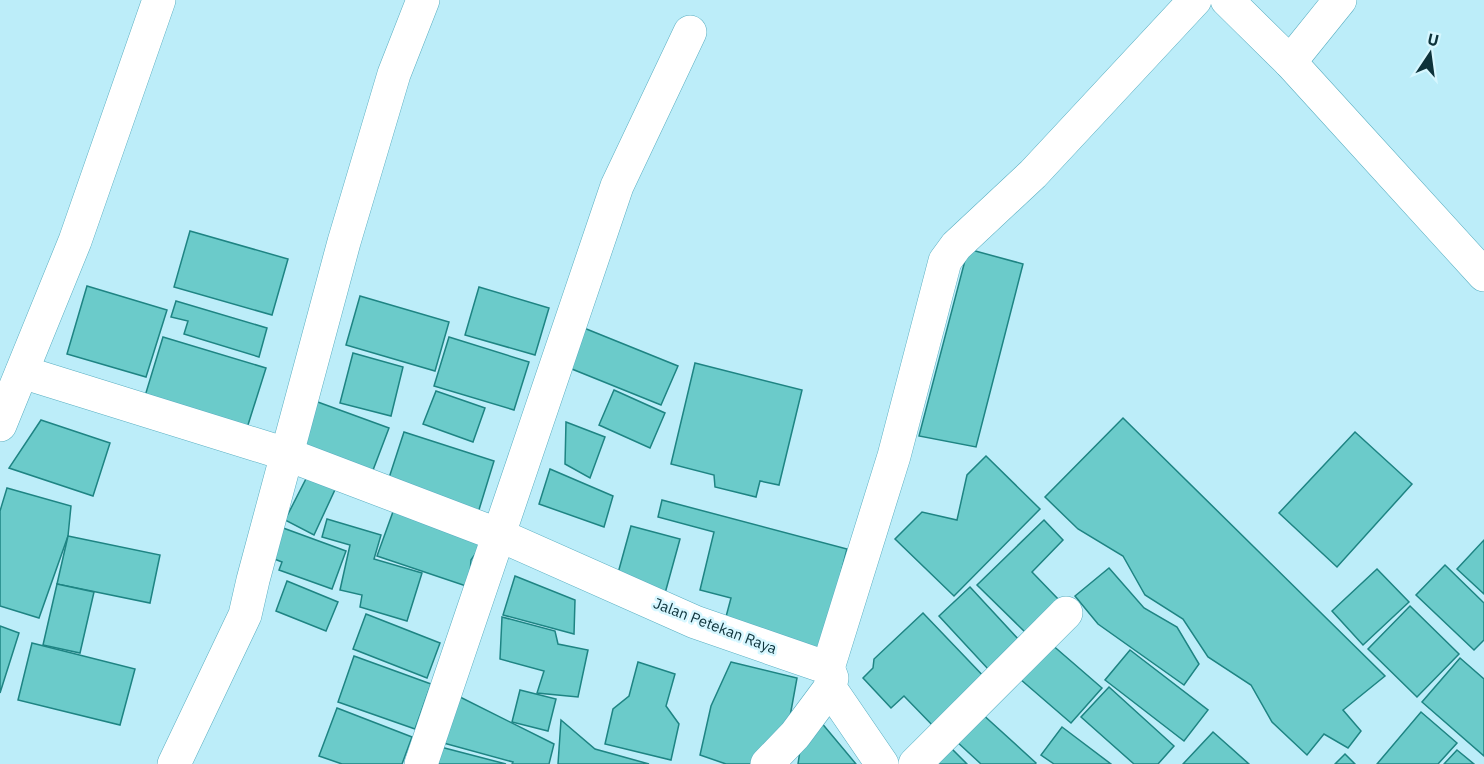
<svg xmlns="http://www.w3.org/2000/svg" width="1484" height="764" font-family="'IBM Plex Sans',sans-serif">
  <rect width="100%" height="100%" fill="#bcedf9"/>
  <g fill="#6bcbca" stroke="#1e8483" stroke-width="1.5">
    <polygon points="190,231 288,259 272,315 174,287"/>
    <polygon points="968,249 1023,264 976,447 919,436"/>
    <polygon points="87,286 167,310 146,377 67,354"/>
    <polygon points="479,287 549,308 535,355 465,335"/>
    <polygon points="360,296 449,322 435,371 346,345"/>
    <polygon points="176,301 267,328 259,357 184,334 188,321 171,317"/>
    <polygon points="579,326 678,366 661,405 562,365"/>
    <polygon points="163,337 266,368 247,428 145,396"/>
    <polygon points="449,337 529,362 514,410 434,386"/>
    <polygon points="353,353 403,367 391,416 340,403"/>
    <polygon points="695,363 802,390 779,485 760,481 756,497 715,487 714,475 671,464"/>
    <polygon points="614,390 665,413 650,448 599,425"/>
    <polygon points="436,391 485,408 473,442 423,424"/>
    <polygon points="315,401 389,428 370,478 297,452"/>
    <polygon points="1123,418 1385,676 1343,710 1361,731 1348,748 1324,734 1307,755 1272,722 1251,685 1208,657 1183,619 1145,595 1123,556 1078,529 1045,497"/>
    <polygon points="41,420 110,443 93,496 9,468"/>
    <polygon points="566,422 605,437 590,478 565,464"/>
    <polygon points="404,432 494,461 478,513 387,484"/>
    <polygon points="1355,432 1412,484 1337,567 1279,513"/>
    <polygon points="986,456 1040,509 954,596 895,539 922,512 957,520 967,475"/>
    <polygon points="312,467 339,481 314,535 285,520"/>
    <polygon points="550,469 613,496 604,527 539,504"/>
    <polygon points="7,488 71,506 68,536 39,618 0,606 0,511"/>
    <polygon points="662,500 847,549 820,656 723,628 731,598 700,590 714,532 658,517"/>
    <polygon points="394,509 485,540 471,560 469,587 377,556"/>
    <polygon points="327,519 381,535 374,559 422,573 407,621 360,607 362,595 340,590 350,545 322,537"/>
    <polygon points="1044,520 1063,540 1032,572 1059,600 1025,632 977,585"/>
    <polygon points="275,525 346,551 332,589 279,570 282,562 264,555"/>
    <polygon points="631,526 680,539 664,597 615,584"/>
    <polygon points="68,536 160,555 150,603 57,584"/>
    <polygon points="1484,540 1484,594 1457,569"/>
    <polygon points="1445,565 1484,603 1484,640 1474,650 1416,595"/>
    <polygon points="1109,568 1144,608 1177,627 1199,664 1184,685 1098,624 1075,596"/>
    <polygon points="1377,569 1409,602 1363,645 1332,611"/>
    <polygon points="515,576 575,600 574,634 503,615"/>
    <polygon points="287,581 338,602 326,631 276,611"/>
    <polygon points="57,584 94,592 80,653 43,645"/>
    <polygon points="970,587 1020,641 989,670 939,616"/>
    <polygon points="1410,606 1459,654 1417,697 1368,649"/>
    <polygon points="923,613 989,682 937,730 904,696 891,708 863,678 873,668 874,659"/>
    <polygon points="366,614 440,643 427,678 353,649"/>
    <polygon points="502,617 555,631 558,644 588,650 578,697 537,693 544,671 500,659"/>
    <polygon points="0,626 19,633 0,693"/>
    <polygon points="32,643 135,669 120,725 18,700"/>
    <polygon points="1050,643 1102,688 1071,723 1020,679"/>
    <polygon points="1130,650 1208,710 1184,741 1105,680"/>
    <polygon points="354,656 431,684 415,729 338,702"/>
    <polygon points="1460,658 1484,679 1484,756 1422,702"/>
    <polygon points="638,662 675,674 666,706 679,724 671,760 605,744 613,709 629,696"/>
    <polygon points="731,662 797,678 787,733 751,764 726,764 700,755 711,706"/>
    <polygon points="1109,687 1174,746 1158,764 1134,764 1081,717"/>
    <polygon points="520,690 556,699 548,731 512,722"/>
    <polygon points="454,694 554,744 549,764 512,764 513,762 429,739"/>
    <polygon points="337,708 412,737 402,764 342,764 319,756"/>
    <polygon points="980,712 1036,763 1035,764 981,764 955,740"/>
    <polygon points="1421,712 1457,743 1438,764 1377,764"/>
    <polygon points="561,720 595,749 649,764 558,764"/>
    <polygon points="820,721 856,764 798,764 802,737"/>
    <polygon points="1062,727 1111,764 1054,764 1041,755"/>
    <polygon points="1213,732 1249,764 1183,764"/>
    <polygon points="947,744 967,764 927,764"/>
    <polygon points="433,745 506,764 428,764"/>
    <polygon points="1457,750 1474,764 1444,764"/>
    <polygon points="1345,754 1355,764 1335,764"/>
  </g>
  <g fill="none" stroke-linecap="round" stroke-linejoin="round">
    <defs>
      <g id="minor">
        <polyline points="1227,0 1290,62 1484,275"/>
        <polyline points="1290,62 1340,0"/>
        <polyline points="22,372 286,454 499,535 695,622 828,668 832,678 830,688 882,764"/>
        <polyline points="0,425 75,241 159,0"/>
        <polyline points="828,668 894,456 945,261 956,246 1033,174 1195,0"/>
        <polyline points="174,764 245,615 253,580 344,242 394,74 423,0"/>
        <polyline points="421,764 617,186 690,32"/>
        <polyline points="767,764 795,735 830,688"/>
        <polyline points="915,764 1066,613"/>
      </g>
    </defs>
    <use href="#minor" stroke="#58aec1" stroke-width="34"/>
    <use href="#minor" stroke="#fff" stroke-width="33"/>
  </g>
  <g text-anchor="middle" stroke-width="5" stroke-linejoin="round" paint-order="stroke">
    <g font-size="15" fill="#0d323a" stroke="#d7f7ff">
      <text transform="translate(715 626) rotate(21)" y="5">Jalan Petekan Raya</text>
    </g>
  </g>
  <g transform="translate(1430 54) rotate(13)" stroke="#d7f7ff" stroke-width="4.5" paint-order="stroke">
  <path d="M0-4.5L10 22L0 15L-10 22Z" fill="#0d323a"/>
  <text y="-9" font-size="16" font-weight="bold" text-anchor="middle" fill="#0d323a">U</text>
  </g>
</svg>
